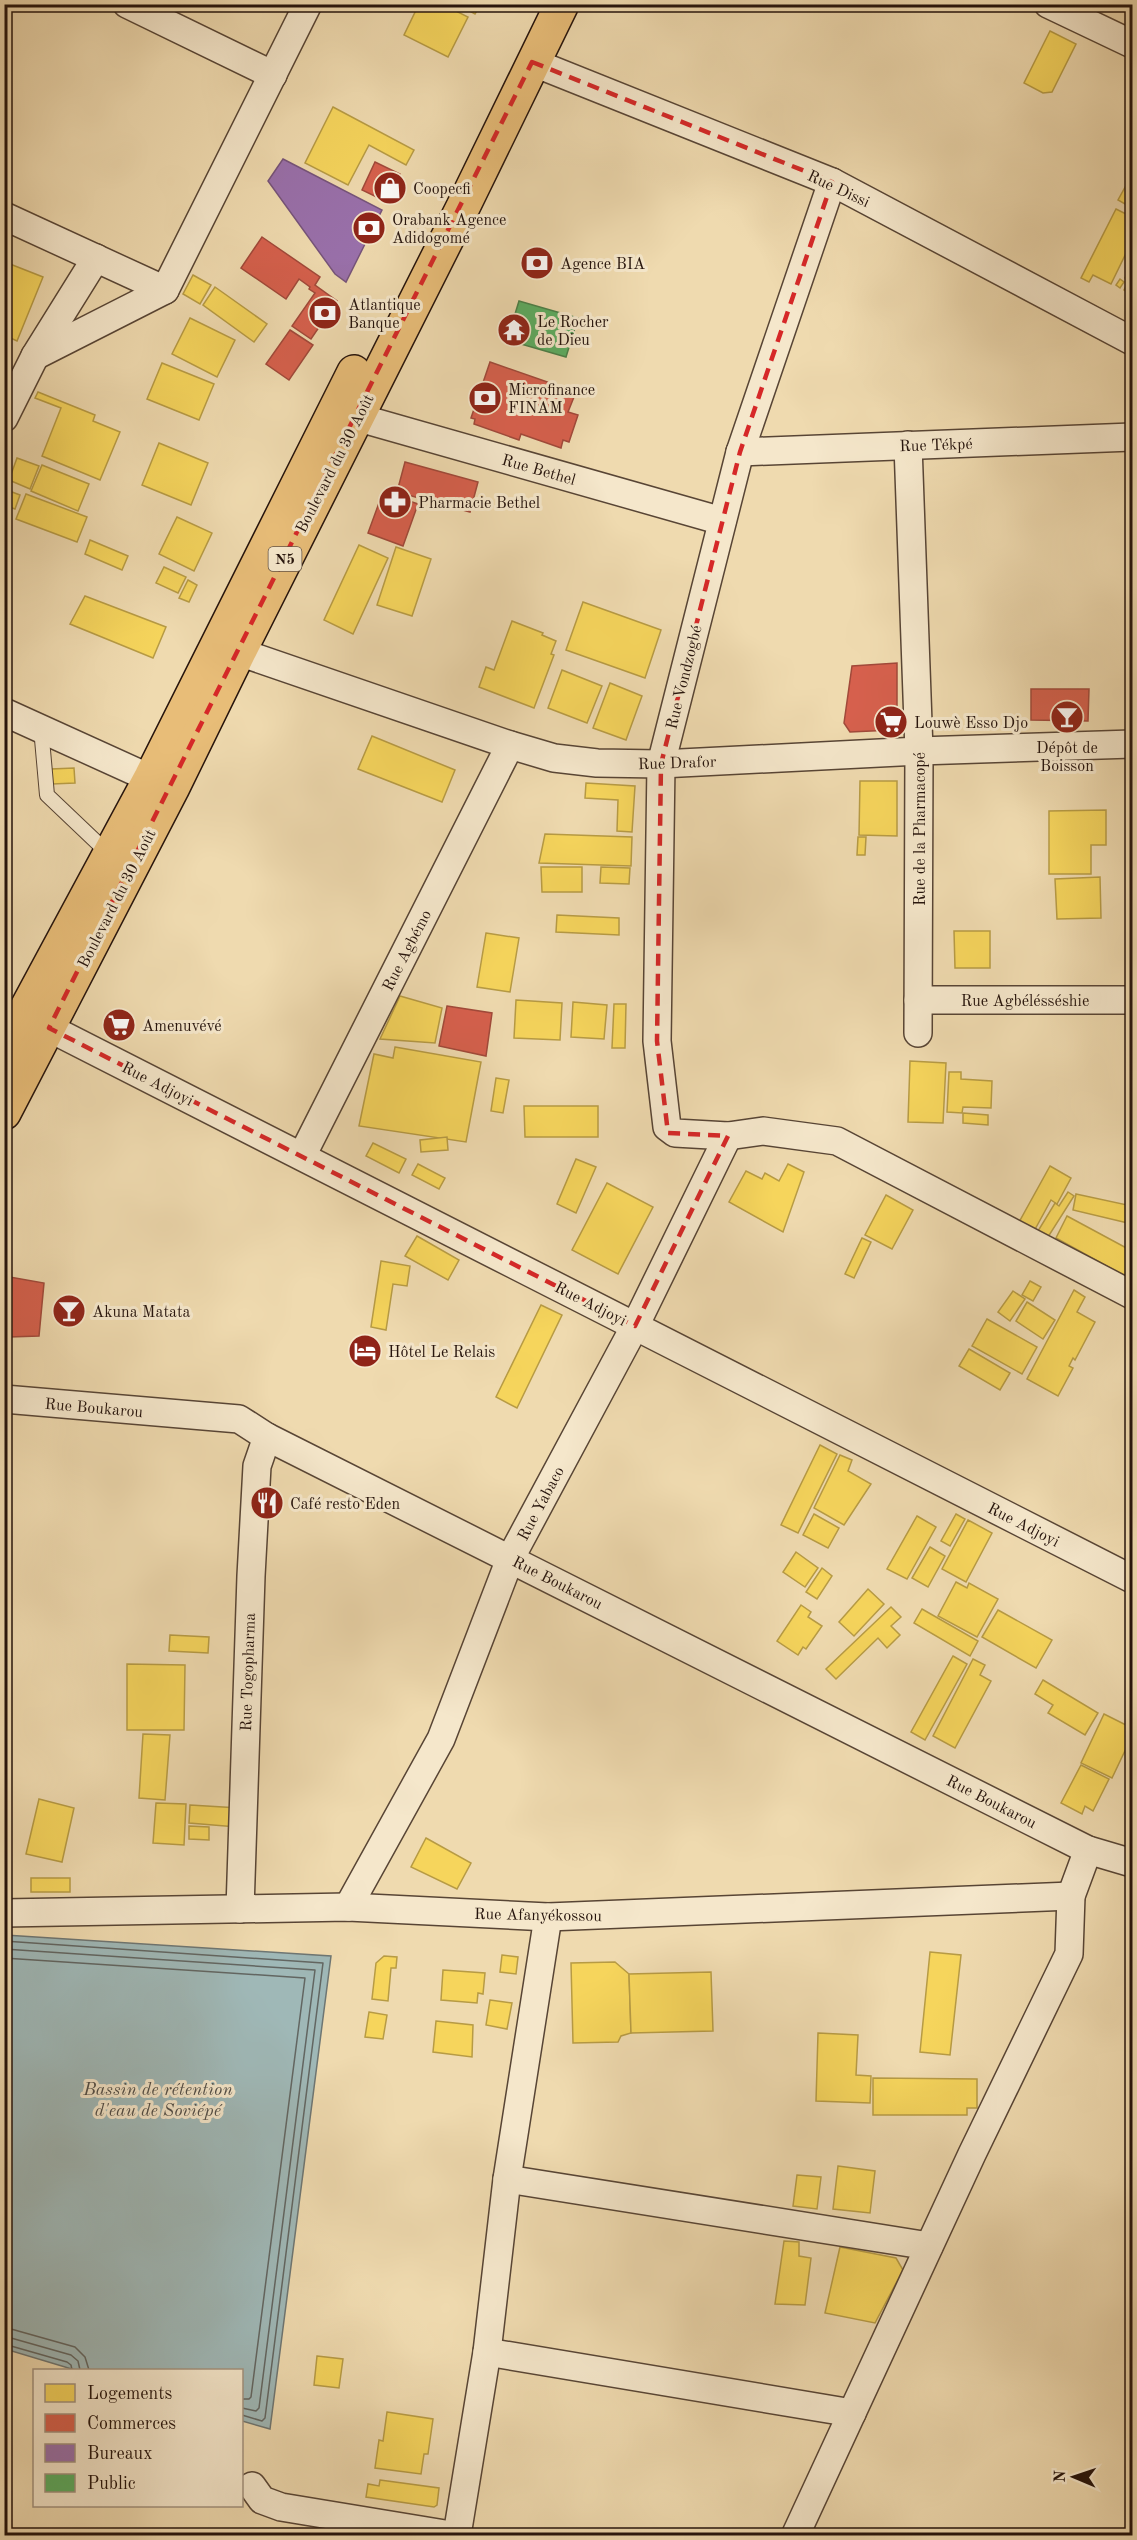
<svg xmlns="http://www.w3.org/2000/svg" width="1137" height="2540" font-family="'Old Standard TT',serif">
  <rect width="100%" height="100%" fill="#efdaaf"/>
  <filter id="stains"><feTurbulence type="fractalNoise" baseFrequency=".00333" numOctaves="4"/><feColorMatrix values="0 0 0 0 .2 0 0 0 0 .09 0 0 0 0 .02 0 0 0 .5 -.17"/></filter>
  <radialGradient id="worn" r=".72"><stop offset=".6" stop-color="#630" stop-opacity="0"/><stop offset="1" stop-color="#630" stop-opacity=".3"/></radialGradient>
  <polygon fill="#9fb8b7" stroke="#6e7673" stroke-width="1.5" points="5,1935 331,1956 270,2429 242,2421 242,2370 75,2370 5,2349"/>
  <g fill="#f6d55c" stroke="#b79b44" stroke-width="1.5">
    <polygon points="419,4 442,4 468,17 448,57 404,35"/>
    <polygon points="457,4 481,4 475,14"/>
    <polygon points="1050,31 1076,44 1052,92 1043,93 1024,83"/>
    <polygon points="333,107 414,150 406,165 369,145 348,185 305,163"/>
    <polygon points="1129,180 1132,182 1132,208 1118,200"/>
    <polygon points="1116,209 1132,217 1132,241 1111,284 1093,275 1089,282 1081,278"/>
    <polygon points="1132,263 1132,295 1124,290 1129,280 1125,278"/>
    <polygon points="10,264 43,277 17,341 4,335 4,277"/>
    <polygon points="193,275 211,285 200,304 183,294"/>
    <polygon points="1120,279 1124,282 1120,288 1116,285"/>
    <polygon points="215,287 267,324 254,342 203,305"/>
    <polygon points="190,318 235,340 217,377 172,354"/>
    <polygon points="162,363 214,384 199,420 147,399"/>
    <polygon points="38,392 95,415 93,421 120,432 100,480 42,456 61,408 35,398"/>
    <polygon points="159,443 208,463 191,505 142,485"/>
    <polygon points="17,458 39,466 30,489 9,480"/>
    <polygon points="42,465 89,484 78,511 31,491"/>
    <polygon points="4,489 20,495 15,509 4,505"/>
    <polygon points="26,494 87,517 77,542 16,519"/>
    <polygon points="177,517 212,533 194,571 159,554"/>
    <polygon points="90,540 128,556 122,570 85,554"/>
    <polygon points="359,545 388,558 353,634 324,620"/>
    <polygon points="396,547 431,559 412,616 377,605"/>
    <polygon points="164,567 186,577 178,593 156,583"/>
    <polygon points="188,580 197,585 189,602 179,598"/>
    <polygon points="85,596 166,627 153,658 70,624"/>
    <polygon points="583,602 661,630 645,678 566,650"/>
    <polygon points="512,621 543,633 542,635 556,641 551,654 554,655 534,708 479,687 486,667 494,670"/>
    <polygon points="562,670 602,686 587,723 548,708"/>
    <polygon points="610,683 642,696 626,740 593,728"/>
    <polygon points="372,736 455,770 442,802 358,769"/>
    <polygon points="74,768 75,783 52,784 51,769"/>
    <polygon points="860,781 897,781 897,836 859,835"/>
    <polygon points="586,783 635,786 632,832 617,831 618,800 585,798"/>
    <polygon points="1106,810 1106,845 1091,845 1091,874 1049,874 1049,811"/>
    <polygon points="545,834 632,837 631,866 539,863"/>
    <polygon points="858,837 866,837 865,855 857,855"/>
    <polygon points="541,867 582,867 582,892 542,892"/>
    <polygon points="601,867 630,868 629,884 600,883"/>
    <polygon points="1100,877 1101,918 1057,919 1055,879"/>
    <polygon points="8,897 9,915 4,916 4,898"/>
    <polygon points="557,915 619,918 619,935 556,932"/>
    <polygon points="954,931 990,931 990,968 955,968"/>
    <polygon points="486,933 519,938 510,992 477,987"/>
    <polygon points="400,996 442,1008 435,1043 380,1039"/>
    <polygon points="516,1000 562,1003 560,1040 514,1038"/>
    <polygon points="573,1002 607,1005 604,1039 571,1037"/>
    <polygon points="614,1004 626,1004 625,1048 612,1048"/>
    <polygon points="395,1047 481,1062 466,1142 359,1126 374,1054 393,1058"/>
    <polygon points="910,1061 946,1063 943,1123 908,1122"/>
    <polygon points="949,1072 961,1072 961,1079 992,1081 991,1108 963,1107 962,1113 947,1112"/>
    <polygon points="496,1078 509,1080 503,1113 491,1111"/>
    <polygon points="524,1106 598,1106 598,1137 525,1137"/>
    <polygon points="963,1113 988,1115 988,1125 963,1123"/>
    <polygon points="447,1137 448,1150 421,1152 420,1140"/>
    <polygon points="373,1143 406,1159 399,1173 366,1156"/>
    <polygon points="576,1159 596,1167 576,1213 557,1204"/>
    <polygon points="418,1164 445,1178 439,1189 412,1175"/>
    <polygon points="788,1164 804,1172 783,1232 729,1202 746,1171 762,1179 765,1173 779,1181"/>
    <polygon points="1050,1166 1071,1178 1057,1204 1051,1200 1033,1233 1018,1224"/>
    <polygon points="607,1183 653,1207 618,1274 572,1250"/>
    <polygon points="1068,1192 1074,1196 1048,1237 1038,1231 1055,1203 1059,1206"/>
    <polygon points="1076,1194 1132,1206 1132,1224 1073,1210"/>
    <polygon points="886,1195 913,1210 892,1249 865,1235"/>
    <polygon points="1067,1216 1132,1251 1132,1280 1056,1238"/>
    <polygon points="417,1236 459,1260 448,1280 405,1256"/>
    <polygon points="862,1238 871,1242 854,1278 845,1274"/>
    <polygon points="381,1261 410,1266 407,1286 393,1284 386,1330 371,1327"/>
    <polygon points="1030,1281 1041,1287 1033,1301 1022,1295"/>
    <polygon points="1074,1290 1085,1297 1077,1312 1095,1322 1075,1360 1073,1358 1069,1366 1073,1368 1058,1396 1027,1379"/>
    <polygon points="1013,1291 1025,1299 1010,1321 998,1312"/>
    <polygon points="1027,1302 1055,1320 1043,1339 1016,1321"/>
    <polygon points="541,1305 562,1315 517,1408 496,1397"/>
    <polygon points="987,1319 1037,1347 1022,1374 972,1346"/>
    <polygon points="969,1349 1010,1373 1000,1390 959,1366"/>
    <polygon points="820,1445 837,1454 798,1533 781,1525"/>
    <polygon points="840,1455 852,1460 848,1471 871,1484 844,1525 814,1508"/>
    <polygon points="814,1514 839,1528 828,1548 803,1535"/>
    <polygon points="956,1514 965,1519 950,1546 941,1541"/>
    <polygon points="917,1516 936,1527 907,1579 887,1569"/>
    <polygon points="968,1520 992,1533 966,1582 942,1569"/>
    <polygon points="930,1547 945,1556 928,1587 912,1578"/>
    <polygon points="796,1552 818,1568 805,1587 783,1572"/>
    <polygon points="822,1568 832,1576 817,1599 806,1592"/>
    <polygon points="956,1582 967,1588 969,1583 998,1599 977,1637 938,1616"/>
    <polygon points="868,1589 884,1604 854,1636 839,1622"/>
    <polygon points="801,1605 811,1612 808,1617 822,1626 806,1649 803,1647 798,1655 777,1641"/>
    <polygon points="891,1607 901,1617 891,1626 900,1635 887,1648 878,1638 836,1679 826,1669"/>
    <polygon points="922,1609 978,1641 970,1656 914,1623"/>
    <polygon points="998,1610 1052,1640 1036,1668 982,1637"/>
    <polygon points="170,1635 209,1637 208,1653 169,1651"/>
    <polygon points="953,1656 967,1664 925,1740 911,1732"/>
    <polygon points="973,1659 985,1665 980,1675 991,1681 955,1748 933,1736"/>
    <polygon points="127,1664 185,1665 184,1730 127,1730"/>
    <polygon points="1043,1680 1098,1713 1085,1735 1048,1713 1053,1705 1035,1694"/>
    <polygon points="1104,1714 1132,1728 1132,1736 1112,1778 1081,1763"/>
    <polygon points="143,1734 170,1735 165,1800 139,1798"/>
    <polygon points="1081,1765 1109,1779 1093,1811 1085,1806 1082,1814 1061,1803"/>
    <polygon points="39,1799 74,1808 62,1862 26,1854"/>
    <polygon points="156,1803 186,1804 184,1845 153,1843"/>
    <polygon points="190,1805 239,1808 237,1827 189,1823"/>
    <polygon points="189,1826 209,1827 209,1840 189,1839"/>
    <polygon points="426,1838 471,1863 457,1889 411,1867"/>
    <rect x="31" y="1878" width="39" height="14"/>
    <polygon points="930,1952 961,1955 950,2055 920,2052"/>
    <polygon points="502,1955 518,1957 516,1974 500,1972"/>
    <polygon points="384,1956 397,1957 396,1968 391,1968 388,2001 372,1999 376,1963"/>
    <polygon points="615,1962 629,1974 631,2033 621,2036 618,2042 573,2043 571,1963"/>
    <polygon points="443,1970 485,1973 483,1994 478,1993 477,2003 441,2000"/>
    <polygon points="711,1972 713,2031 631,2033 629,1974"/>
    <polygon points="490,2000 512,2003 507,2029 486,2025"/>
    <polygon points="369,2012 387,2015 383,2039 365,2037"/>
    <polygon points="436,2021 473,2025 472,2057 433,2052"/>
    <polygon points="818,2033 858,2035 856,2075 871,2076 870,2103 816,2101"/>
    <polygon points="873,2078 977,2079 977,2108 967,2108 967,2115 873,2115"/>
    <polygon points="838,2166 875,2171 870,2213 833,2209"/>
    <polygon points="797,2175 821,2177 817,2209 793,2206"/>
    <polygon points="784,2241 799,2242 799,2256 811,2258 805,2305 775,2304"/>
    <polygon points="840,2247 896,2258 903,2270 875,2323 825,2313"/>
    <polygon points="317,2356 343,2359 339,2388 314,2385"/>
    <polygon points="387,2412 433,2419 428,2454 424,2454 421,2474 375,2468 379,2440 383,2441"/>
    <polygon points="380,2480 439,2488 437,2505 434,2507 366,2497 368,2484 379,2486"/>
  </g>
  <g fill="#d6604d" stroke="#a1493a" stroke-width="1.5">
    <polygon points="375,162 400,174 387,202 362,190"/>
    <polygon points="262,237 320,277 315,285 337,301 311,339 292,326 315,293 309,289 310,287 299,279 286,299 241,268"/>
    <polygon points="290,330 313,345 289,380 266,364"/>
    <polygon points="490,362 576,392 568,412 578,415 569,442 563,440 561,448 521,434 519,440 474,424 475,419 471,418"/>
    <polygon points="405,462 478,482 470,512 397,492"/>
    <polygon points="383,492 418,504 403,546 368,533"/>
    <polygon points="897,663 897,711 901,711 901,723 893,730 850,732 844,723 852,666"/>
    <polygon points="1031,689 1089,689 1088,721 1031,720"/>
    <polygon points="447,1006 492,1013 486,1056 439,1046"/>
    <polygon points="4,1276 44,1283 39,1336 9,1337 4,1346"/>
  </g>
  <polygon fill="#9970ab" stroke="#76547b" stroke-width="1.5" points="283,159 382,210 346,282 335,274 268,181"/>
  <polygon fill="#5aae61" stroke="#4a8048" stroke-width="1.5" points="519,301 578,318 566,357 507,340"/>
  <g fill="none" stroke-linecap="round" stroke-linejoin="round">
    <g stroke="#626662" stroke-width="1.5">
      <polyline points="4,1941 323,1963 265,2418 262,2421 242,2415"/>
      <polyline points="4,1949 315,1970 259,2408 256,2411 242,2408"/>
      <polyline points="4,1958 305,1978 251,2397 249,2399 242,2399"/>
      <polyline points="4,2327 75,2347 85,2357 89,2370"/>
      <polyline points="4,2336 71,2355 78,2361 80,2370"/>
      <polyline points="4,2344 67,2362 71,2365 72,2370"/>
    </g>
    <defs>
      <polyline id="lane" points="41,728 47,795 108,853"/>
      <g id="street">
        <polyline points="127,4 273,75"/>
        <polyline points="1048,4 1132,44"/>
        <polyline points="532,62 832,182 1132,341"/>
        <polyline points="832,182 740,452 661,764 657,1041 667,1127 675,1133 728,1136 763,1131 837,1141 1132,1295"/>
        <polyline points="4,216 165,290"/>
        <polyline points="35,356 165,290 308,4"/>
        <polyline points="356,417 722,521"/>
        <polyline points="4,418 35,356 96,258"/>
        <polyline points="908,445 919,751 918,1033"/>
        <polyline points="740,452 1132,437"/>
        <polyline points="239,652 510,745 554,758 597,763 661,764 919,751 1132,744"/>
        <polyline points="4,712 167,786"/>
        <polyline points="918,1000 1132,1000"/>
        <polyline points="49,1028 1132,1579"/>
        <polyline points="302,1156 510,745"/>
        <polyline points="4,1399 239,1419 267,1437 1088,1850 1132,1863"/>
        <polyline points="348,1907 441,1739 510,1559 635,1326 728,1136"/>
        <polyline points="240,1909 251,1576 257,1466 267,1437"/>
        <polyline points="4,1913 348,1907 548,1917 1071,1896"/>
        <polyline points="507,2179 929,2246"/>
        <polyline points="487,2352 852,2413"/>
        <polyline points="252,2486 262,2500 281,2507 457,2536"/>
        <polyline points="457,2535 487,2352 507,2179 548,1917"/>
        <polyline points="795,2536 972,2154 1069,1954 1071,1896 1088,1850"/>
      </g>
      <g id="highway">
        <polyline points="4,1050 151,777 354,372"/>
        <polyline points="4,1113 172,789 239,652 465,203 562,4"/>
      </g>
    </defs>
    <use href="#lane" stroke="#584535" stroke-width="16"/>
    <use href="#street" stroke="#584535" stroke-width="30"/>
    <use href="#highway" stroke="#25130c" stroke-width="36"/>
    <use href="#lane" stroke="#f5e7cb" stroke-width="14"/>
    <use href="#street" stroke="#f5e7cb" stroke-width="27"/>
    <use href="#highway" stroke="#e8bd78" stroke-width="33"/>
  </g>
  <path fill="none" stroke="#d62828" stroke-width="4.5" stroke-dasharray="12 8" stroke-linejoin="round" d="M532,62l300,120 -92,270 -79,312 -4,277 11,92 60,3 -93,190 -586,-298z"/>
  <defs>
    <symbol id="shop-disc" viewBox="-11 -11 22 22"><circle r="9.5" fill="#8f2418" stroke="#f5e7cb"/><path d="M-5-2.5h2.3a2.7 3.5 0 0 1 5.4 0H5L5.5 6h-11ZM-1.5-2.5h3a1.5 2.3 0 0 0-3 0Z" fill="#fff"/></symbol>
    <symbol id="bank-disc" viewBox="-11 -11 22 22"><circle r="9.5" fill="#8f2418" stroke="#f5e7cb"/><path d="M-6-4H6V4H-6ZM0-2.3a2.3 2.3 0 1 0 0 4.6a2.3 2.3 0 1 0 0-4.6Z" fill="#fff"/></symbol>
    <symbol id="temple-disc" viewBox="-11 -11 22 22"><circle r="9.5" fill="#8f2418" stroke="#f5e7cb"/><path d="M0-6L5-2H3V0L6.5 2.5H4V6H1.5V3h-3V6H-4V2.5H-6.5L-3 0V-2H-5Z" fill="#fff"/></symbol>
    <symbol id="pharmacy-disc" viewBox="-11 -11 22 22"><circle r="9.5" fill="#8f2418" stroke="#f5e7cb"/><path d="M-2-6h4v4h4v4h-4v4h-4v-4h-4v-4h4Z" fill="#fff"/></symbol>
    <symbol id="bar-disc" viewBox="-11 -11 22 22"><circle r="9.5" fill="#8f2418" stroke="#f5e7cb"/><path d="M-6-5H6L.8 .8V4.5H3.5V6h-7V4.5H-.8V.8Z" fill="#fff"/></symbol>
    <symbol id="supermarket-disc" viewBox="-11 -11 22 22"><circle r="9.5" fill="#8f2418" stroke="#f5e7cb"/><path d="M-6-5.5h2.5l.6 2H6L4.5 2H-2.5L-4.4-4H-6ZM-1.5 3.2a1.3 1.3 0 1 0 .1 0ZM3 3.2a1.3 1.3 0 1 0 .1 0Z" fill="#fff"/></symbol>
    <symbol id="hotel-disc" viewBox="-11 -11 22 22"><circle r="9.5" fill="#8f2418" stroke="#f5e7cb"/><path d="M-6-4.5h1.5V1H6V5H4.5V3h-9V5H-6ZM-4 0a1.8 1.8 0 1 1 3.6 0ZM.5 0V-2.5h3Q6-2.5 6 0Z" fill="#fff"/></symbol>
    <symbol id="restaurant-disc" viewBox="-11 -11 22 22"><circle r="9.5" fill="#8f2418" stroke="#f5e7cb"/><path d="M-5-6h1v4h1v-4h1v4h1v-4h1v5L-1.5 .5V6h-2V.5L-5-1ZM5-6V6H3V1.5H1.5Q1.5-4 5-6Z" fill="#fff"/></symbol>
  </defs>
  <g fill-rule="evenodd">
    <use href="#shop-disc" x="371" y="169" width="38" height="38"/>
    <use href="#bank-disc" x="350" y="209" width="38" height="38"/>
    <use href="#bank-disc" x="518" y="244" width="38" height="38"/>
    <use href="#bank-disc" x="306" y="294" width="38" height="38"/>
    <use href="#temple-disc" x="495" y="311" width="38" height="38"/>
    <use href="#bank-disc" x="466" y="379" width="38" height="38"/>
    <use href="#pharmacy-disc" x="376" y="483" width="38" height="38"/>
    <use href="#bar-disc" x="1048" y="698" width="38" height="38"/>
    <use href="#supermarket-disc" x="872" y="703" width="38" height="38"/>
    <use href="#supermarket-disc" x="100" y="1006" width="38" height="38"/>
    <use href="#bar-disc" x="50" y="1292" width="38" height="38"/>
    <use href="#hotel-disc" x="346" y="1332" width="38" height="38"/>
    <use href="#restaurant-disc" x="248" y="1484" width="38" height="38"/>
  </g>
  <g text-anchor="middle" stroke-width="6" stroke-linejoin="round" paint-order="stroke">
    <rect fill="#f5e7cb" stroke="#635345" stroke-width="1.5" x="268.5" y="547" width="33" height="24" rx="4.5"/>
    <g font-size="15" font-weight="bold" fill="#25130c">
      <text x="285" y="564">N5</text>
    </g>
    <g font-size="16" fill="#25130c" stroke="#f5e7cb" text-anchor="start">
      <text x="413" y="194">Coopecfi</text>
      <text x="392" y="225">Orabank Agence<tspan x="392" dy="18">Adidogomé</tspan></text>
      <text x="560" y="269">Agence BIA</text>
      <text x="348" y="310">Atlantique<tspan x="348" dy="18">Banque</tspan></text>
      <text x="537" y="327">Le Rocher<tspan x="537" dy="18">de Dieu</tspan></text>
      <text x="508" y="395">Microfinance<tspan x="508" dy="18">FINAM</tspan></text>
      <text x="418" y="508">Pharmacie Bethel</text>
      <text x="914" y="728">Louwè Esso Djo</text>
      <text x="1067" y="753" text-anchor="middle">Dépôt de<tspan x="1067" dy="18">Boisson</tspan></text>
      <text x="142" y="1031">Amenuvévé</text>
      <text x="92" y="1317">Akuna Matata</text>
      <text x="388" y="1357">Hôtel Le Relais</text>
      <text x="290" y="1509">Café resto Eden</text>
    </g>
    <g font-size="16" fill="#25130c" stroke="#f5e7cb">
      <text transform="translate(839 188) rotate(25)" y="6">Rue Dissi</text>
      <text transform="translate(936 444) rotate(-2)" y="6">Rue Tékpé</text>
      <text transform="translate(334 463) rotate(-63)" y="6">Boulevard du 30 Août</text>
      <text transform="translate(539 469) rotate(16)" y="6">Rue Bethel</text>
      <text transform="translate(683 677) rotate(-76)" y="6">Rue Vondzogbé</text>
      <text transform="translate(677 762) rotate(-2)" y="6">Rue Drafor</text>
      <text transform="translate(919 829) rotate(-90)" y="6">Rue de la Pharmacopé</text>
      <text transform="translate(116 898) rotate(-63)" y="6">Boulevard du 30 Août</text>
      <text transform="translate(406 950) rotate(-63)" y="6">Rue Agbémo</text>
      <text x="1025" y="1006">Rue Agbélésséshie</text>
      <text transform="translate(158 1083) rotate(27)" y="6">Rue Adjoyi</text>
      <text transform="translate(591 1303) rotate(27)" y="6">Rue Adjoyi</text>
      <text transform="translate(94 1407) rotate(5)" y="6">Rue Boukarou</text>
      <text transform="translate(540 1503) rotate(-62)" y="6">Rue Yabaco</text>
      <text transform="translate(1024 1524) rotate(27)" y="6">Rue Adjoyi</text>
      <text transform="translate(558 1582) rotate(27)" y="6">Rue Boukarou</text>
      <text transform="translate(247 1672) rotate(-88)" y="6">Rue Togopharma</text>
      <text transform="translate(992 1801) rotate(27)" y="6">Rue Boukarou</text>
      <text transform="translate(538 1914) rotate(1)" y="6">Rue Afanyékossou</text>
    </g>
    <g font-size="18" font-style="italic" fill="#504d48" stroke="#f5e7cb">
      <text x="158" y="2095">Bassin de rétention<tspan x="158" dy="21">d'eau de Soviépé</tspan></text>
    </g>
  </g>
  <rect width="1137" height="2540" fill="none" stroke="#efdaaf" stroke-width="24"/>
  <rect x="6" y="6" width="1125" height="2528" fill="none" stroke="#25130c" stroke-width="3"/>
  <rect x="12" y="12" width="1113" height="2516" fill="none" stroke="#25130c" stroke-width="1.5"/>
  <rect x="33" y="2369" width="210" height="138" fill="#f5e7cb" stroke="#a2927f" stroke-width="1.5"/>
  <rect x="45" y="2384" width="30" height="18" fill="#f6d55c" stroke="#a2927f" stroke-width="1.5"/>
  <text x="87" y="2399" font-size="18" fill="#25130c">Logements</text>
  <rect x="45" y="2414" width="30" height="18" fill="#d6604d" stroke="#a2927f" stroke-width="1.5"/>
  <text x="87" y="2429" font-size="18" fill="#25130c">Commerces</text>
  <rect x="45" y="2444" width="30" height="18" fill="#9970ab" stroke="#a2927f" stroke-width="1.5"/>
  <text x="87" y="2459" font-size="18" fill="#25130c">Bureaux</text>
  <rect x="45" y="2474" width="30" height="18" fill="#5aae61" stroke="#a2927f" stroke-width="1.5"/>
  <text x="87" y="2489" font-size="18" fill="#25130c">Public</text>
  <g transform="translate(1074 2477) rotate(272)" stroke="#f5e7cb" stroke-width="4.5" paint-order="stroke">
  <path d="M0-4.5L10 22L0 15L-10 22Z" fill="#25130c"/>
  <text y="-9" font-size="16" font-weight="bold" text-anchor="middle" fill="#25130c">N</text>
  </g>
  <rect width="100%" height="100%" filter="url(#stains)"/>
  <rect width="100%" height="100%" fill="url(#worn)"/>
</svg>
